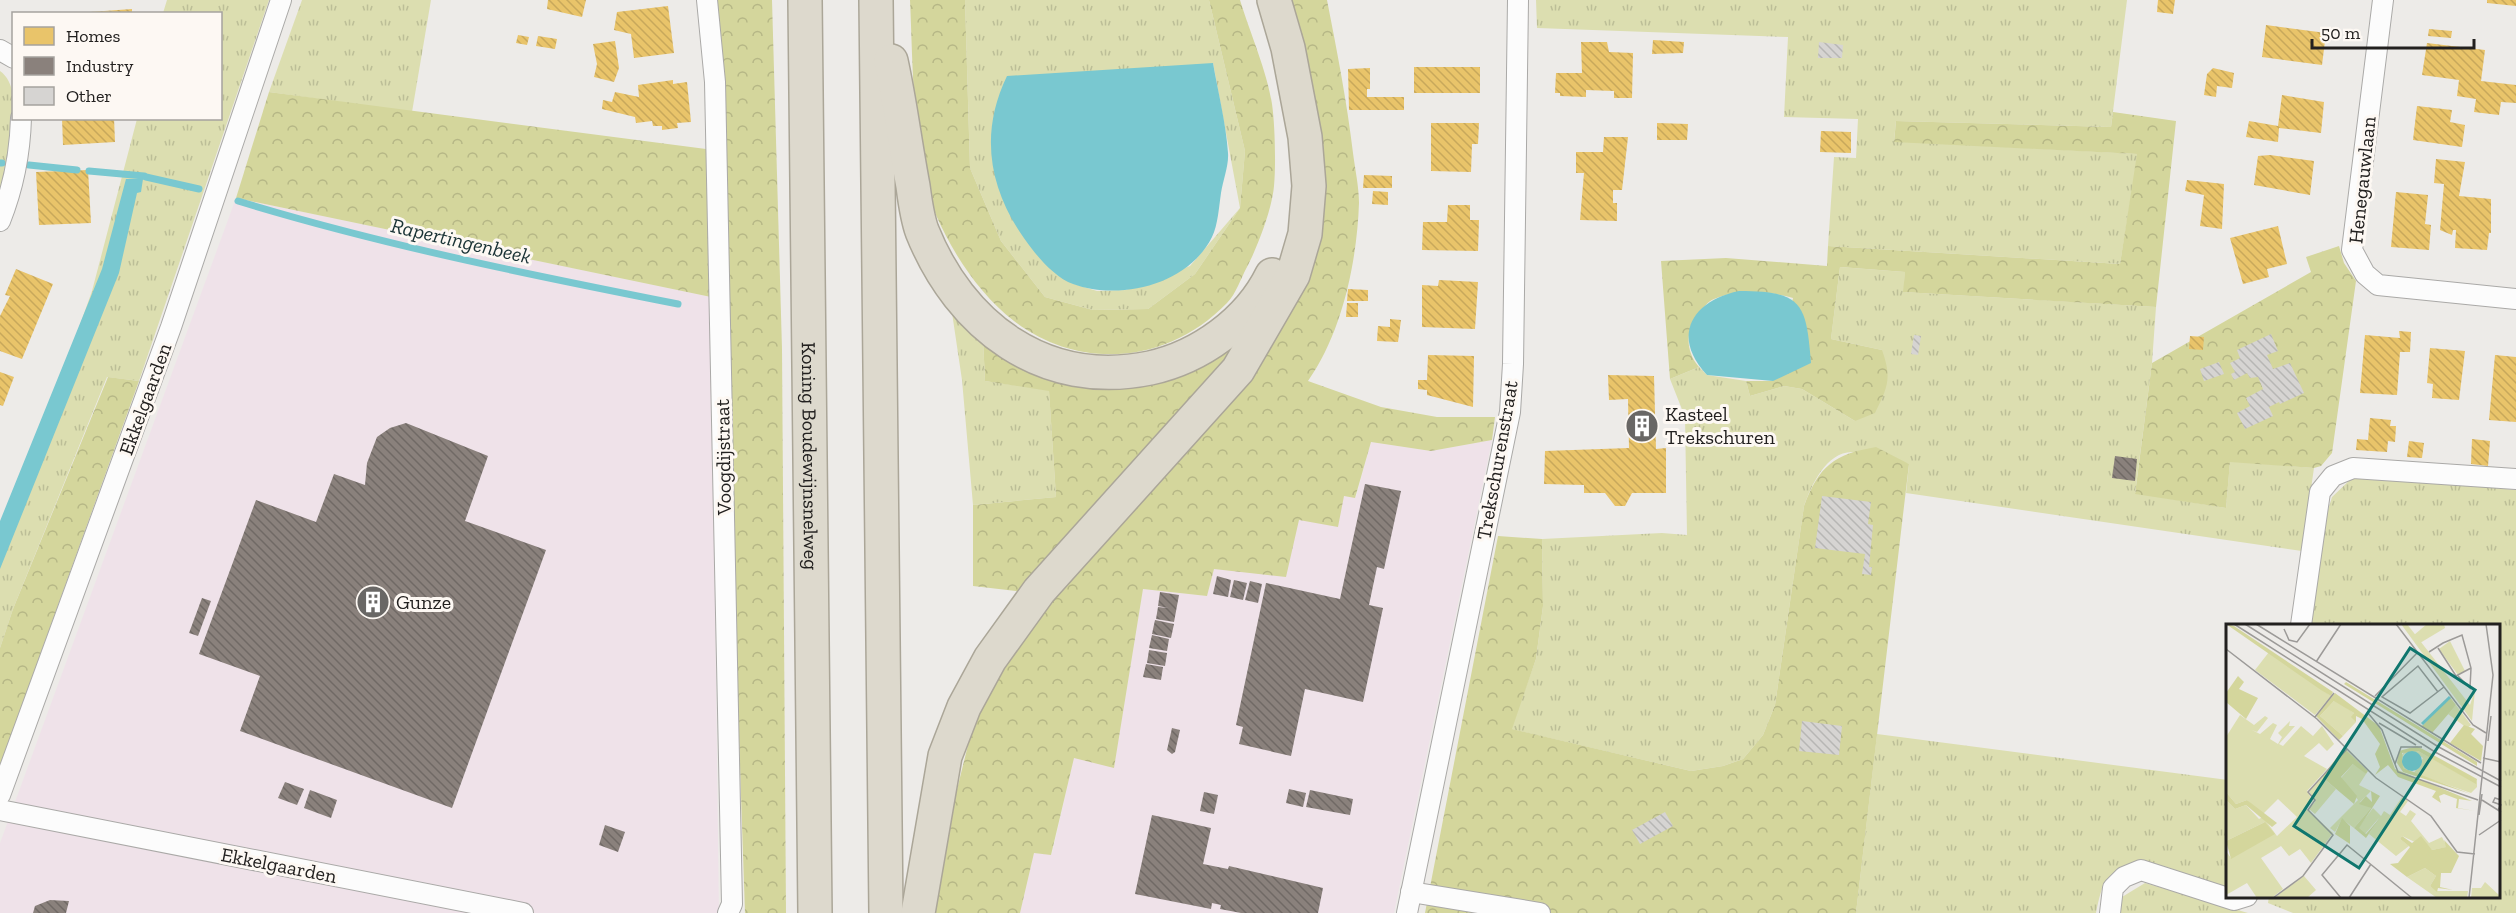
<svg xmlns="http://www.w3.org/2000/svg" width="2516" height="913" font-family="'Zilla Slab',serif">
  <defs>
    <pattern id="grass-tufts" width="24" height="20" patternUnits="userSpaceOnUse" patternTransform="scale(1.5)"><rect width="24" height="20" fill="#dcdeb0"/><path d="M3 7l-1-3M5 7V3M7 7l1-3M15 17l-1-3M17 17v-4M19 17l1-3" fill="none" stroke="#bcbe97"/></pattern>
    <pattern id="forest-crowns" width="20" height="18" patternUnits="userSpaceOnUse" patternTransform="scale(1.5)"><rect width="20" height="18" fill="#d4d69c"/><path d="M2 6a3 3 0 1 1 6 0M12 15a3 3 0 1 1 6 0" fill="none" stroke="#b6b786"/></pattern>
    <pattern id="homes-back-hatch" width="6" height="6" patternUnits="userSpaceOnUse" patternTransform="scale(1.5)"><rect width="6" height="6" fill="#e9c46a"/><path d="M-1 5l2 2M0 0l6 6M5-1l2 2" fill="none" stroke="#c8a85b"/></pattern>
    <pattern id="industry-back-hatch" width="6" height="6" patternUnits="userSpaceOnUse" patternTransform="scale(1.5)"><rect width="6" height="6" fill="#8a817c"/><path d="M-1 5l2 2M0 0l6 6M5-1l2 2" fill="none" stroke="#706965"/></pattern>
    <pattern id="building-back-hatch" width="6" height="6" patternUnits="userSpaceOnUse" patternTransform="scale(1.5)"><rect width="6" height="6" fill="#d6d4d2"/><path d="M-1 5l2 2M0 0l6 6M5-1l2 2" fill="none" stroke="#b7b6b4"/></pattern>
  </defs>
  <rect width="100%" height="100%" fill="#edebe8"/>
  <g fill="#efe2e9">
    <polygon points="236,198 711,297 719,913 0,913 0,843"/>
    <polygon points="1492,440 1394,913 1020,913 1034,853 1052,854 1074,757 1114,767 1143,589 1207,596 1214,569 1344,496 1356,497 1371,442 1431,451"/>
  </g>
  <g fill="url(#grass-tufts)" fill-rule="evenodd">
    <polygon points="167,0 269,0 139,381 107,377 13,609 0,648 0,550 92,291 137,119 220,118 220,14 163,13"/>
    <polygon points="302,0 431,0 412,112 269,92"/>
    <path d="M965,0h244l36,151 -5,57 -45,66 -47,35 -55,1 -48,-13 -44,-56 -31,-73zM1213,63l27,145 -50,58 -64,24 -29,1 -26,-8z"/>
    <polygon points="1536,0 2127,0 2111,127 1896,121 1894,141 2138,154 2120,264 1828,246 1834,157 1856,158 1858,119 1784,117 1788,37 1537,28"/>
    <path d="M0,71c29,20 6,99 0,129z"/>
    <path d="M1840,267l65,5 -1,20 252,15 -4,56 -17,130 91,15 4,-47 84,7 -12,83 -396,-58 3,-29c-17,-4 -39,-13 -57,-12 -26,0 -41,34 -48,54l-29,199 -12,30 -20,24 -20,7 -32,5 -180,-42 25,-70 7,-53 -1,-67 120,-6 25,2 -2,-118 -15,-38 29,-12 8,8 39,6 4,15 34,-10 18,3 53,32 27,-71 -51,-11z"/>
    <polygon points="951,306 983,338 985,381 1049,390 1056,497 973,505 962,380"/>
    <polygon points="2353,477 2377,477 2516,490 2516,913 2293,913 2268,903 2269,896 2500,896 2500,625 2309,625 2325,520 2332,497"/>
    <path d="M1877,734l351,46v109l-91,-26c-32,7 -35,21 -41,50h-240z"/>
    <polygon points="2145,883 2248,913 2119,913 2122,897"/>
  </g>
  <g fill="url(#forest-crowns)">
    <polygon points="714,0 772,0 782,349 786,913 745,913"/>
    <path d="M910,0h55l5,168 31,73 44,56 48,13 55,-1 47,-35 45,-66 5,-57 -36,-151h31c10,33 27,71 32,104 3,20 4,62 2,82 -2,23 -16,60 -27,81 -6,11 -11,27 -20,36 -58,60 -146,69 -213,18 -34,-26 -61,-67 -78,-106 -24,-57 -23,-152 -26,-215z"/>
    <path d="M1289,0h38c10,51 20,102 26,153 2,16 6,34 6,50 -2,59 -17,130 -51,178l73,26 56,10h58l-3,23 -61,11 -60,-9 -16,56 -11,-2 -6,31 -39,-7 -13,57 -72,-8 -7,27 -64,-7 -29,179 -40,-10 -23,97 -17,-2 -14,60h-85v-35l39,-157 52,-93 273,-341z"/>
    <polygon points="269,92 706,149 711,297 236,198"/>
    <path d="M2113,112l63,9 -20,186 -253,-15 2,-20 -65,-5 -9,72 51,11c10,28 6,37 -7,63l-20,8 -53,-32 -18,-3 -34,10 -4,-15h27l20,-83c-25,-7 -54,-9 -79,1 -6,2 -10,8 -14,13 -14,16 -16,38 -1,55l-29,12 -9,-118 65,-3 101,8 1,-20 292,18 17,-110 -243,-12 2,-21 215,6z"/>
    <polygon points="2339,246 2344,263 2356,281 2332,453 2321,466 2314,468 2230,462 2226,508 2135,494 2152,363 2311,272 2306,257"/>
    <polygon points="983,338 1044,374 1242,340 1025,592 973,586 973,505 1056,497 1049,391 985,381"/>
    <polygon points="108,377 139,381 0,766 0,648 13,609"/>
    <path d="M1876,447l33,17 -53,449h-431l73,-377 44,3 1,67 -7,53 -24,70 179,42 32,-5 20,-7 20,-24 12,-30 29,-199c15,-40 30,-52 72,-59z"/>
  </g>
  <g fill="#79c8d0">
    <path d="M1213,63c5,29 13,60 15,90 1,12 -5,27 -7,40 -2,13 -3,32 -9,44 -24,48 -92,64 -139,47 -15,-5 -31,-22 -41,-35 -41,-52 -55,-111 -25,-173z"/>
    <polygon points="126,179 143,179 141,192 137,193 119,273 0,569 0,521 102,269"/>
    <path d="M1739,291c64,0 67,12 72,72l-38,18 -66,-6c-36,-38 -16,-74 32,-84z"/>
  </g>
  <g fill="url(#homes-back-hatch)">
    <polygon points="548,0 586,0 582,17 547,9"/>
    <polygon points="2158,0 2175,0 2173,14 2157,12"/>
    <polygon points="2487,0 2516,0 2516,6 2487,3"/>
    <polygon points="668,6 674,53 634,58 631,34 614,30 617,12"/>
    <polygon points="132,9 132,14 90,14 90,12"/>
    <polygon points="2266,25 2326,33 2322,65 2262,57"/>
    <polygon points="2429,29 2452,31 2451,38 2428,36"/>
    <polygon points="518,35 529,37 527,45 516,43"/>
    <polygon points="538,36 557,39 555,49 536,46"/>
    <polygon points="1653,40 1684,42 1683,53 1652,54"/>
    <polygon points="615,41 619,68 614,82 594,77 597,64 593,44"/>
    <polygon points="1581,42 1607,42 1609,52 1633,53 1632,98 1614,98 1614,91 1586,90 1586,97 1560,96 1560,93 1555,93 1556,73 1582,73"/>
    <polygon points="2427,43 2485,50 2481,81 2516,85 2516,103 2501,102 2499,115 2474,112 2476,99 2457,96 2459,80 2422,75"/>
    <rect x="1414" y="67" width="66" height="26"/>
    <polygon points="1370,68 1370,89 1367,89 1367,97 1404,97 1404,110 1349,110 1348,69"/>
    <polygon points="2213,68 2234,73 2232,88 2217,86 2216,97 2204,95 2207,74"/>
    <polygon points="673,80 673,84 687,82 691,122 677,123 678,128 662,130 662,126 653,126 652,121 636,123 635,117 602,109 603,100 612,102 615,92 639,97 638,85"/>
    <polygon points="2282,95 2324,102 2321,133 2279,128 2278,142 2246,137 2249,121 2278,126"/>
    <polygon points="2417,106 2452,110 2450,122 2465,125 2462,147 2413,140"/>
    <polygon points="62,118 114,118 115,142 63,145"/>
    <polygon points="1431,123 1479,123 1478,144 1472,144 1471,172 1431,171"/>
    <polygon points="1657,123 1688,124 1687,140 1657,140"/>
    <polygon points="1821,131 1851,132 1851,153 1820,152"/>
    <polygon points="1604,137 1628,137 1622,190 1613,190 1613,203 1617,203 1617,221 1580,220 1584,173 1576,173 1576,152 1603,152"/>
    <polygon points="2270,155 2314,161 2310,195 2254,185 2258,156"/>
    <polygon points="2436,159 2465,162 2459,196 2491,199 2491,233 2489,233 2487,250 2455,248 2456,230 2453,230 2452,235 2440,230 2444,184 2434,183"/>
    <polygon points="88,170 91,223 39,225 36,172"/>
    <polygon points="1364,175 1392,176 1392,188 1363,188"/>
    <polygon points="2187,180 2224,184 2222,229 2200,226 2204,195 2185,191"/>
    <polygon points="1373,191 1388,192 1388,205 1372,204"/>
    <polygon points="2396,192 2428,195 2425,224 2431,225 2429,250 2391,247"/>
    <polygon points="1448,205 1470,205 1470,220 1479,220 1478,251 1422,250 1423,222 1447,222"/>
    <polygon points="2278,226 2287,264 2267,269 2269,277 2243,284 2230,238"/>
    <polygon points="16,269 53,284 22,359 0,351 0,316 10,296 5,295"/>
    <polygon points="1439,280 1478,282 1475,329 1422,327 1422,285 1438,286"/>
    <polygon points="1348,289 1368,290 1368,301 1347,301"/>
    <polygon points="1347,303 1358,303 1358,317 1346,317"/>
    <polygon points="1390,319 1401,320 1398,342 1377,341 1378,326 1390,327"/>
    <polygon points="2399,331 2411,332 2410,352 2400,352 2397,395 2360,393 2365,335 2400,338"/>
    <polygon points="2190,336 2204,337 2203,350 2189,349"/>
    <polygon points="2430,348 2465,351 2459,400 2432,398 2433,384 2427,383"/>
    <polygon points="1428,355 1474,356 1473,407 1427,395 1427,390 1418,389 1418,380 1427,380"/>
    <polygon points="2495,355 2516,357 2516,422 2489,420"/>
    <polygon points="0,372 14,377 3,406 0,405"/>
    <polygon points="1608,375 1654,376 1656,449 1666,448 1666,493 1632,493 1625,506 1615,506 1605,493 1584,493 1584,485 1544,484 1545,451 1629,448 1628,399 1609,400"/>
    <polygon points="2370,418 2391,420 2390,426 2396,426 2395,442 2388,441 2387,452 2356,450 2357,439 2368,440"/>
    <polygon points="2472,439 2490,441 2488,466 2471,464"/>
    <polygon points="2409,441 2424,443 2422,458 2407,457"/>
  </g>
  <g fill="url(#industry-back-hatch)">
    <polygon points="406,423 488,456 465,521 546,550 452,808 240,731 260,676 199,654 256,500 316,522 334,474 365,485 367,463 377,437 390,428"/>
    <polygon points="2115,456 2137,459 2135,481 2112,478"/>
    <polygon points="1365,484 1401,491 1384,569 1377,567 1369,605 1383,608 1363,702 1305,689 1291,756 1239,744 1243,727 1236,725 1266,583 1340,599"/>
    <polygon points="1217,576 1231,580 1228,597 1213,594"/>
    <polygon points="1234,580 1247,583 1243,600 1230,597"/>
    <polygon points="1250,581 1262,584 1258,603 1245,600"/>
    <polygon points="1160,592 1179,595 1174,622 1156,619 1158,607 1168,608 1158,606"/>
    <polygon points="202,598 211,601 198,636 189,633"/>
    <polygon points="1155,620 1174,624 1171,638 1152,634"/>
    <polygon points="1152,635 1169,639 1167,651 1149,648"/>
    <polygon points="1149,650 1167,653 1165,666 1147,663"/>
    <polygon points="1146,664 1163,667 1161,680 1143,677"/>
    <polygon points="1172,728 1180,730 1175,752 1172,754 1167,750"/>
    <polygon points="285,782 304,789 297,805 278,798"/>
    <polygon points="1289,789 1306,793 1303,807 1286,803"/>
    <polygon points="310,790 337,800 331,818 304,808"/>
    <polygon points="1310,790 1353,799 1350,815 1306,807"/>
    <polygon points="1204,792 1218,795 1214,814 1200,811"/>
    <polygon points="1152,815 1211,828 1203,864 1228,869 1229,866 1323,888 1318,913 1241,913 1220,909 1221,905 1212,903 1211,909 1135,894"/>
    <polygon points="605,825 625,832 618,852 599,845"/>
    <polygon points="50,900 69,901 66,913 33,913 35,906"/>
  </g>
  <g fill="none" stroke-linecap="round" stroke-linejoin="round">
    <g stroke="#79c8d0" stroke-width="7">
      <polyline points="0,163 2,163"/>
      <polyline points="29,165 77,170"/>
      <polyline points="89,171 144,176"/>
      <polyline points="146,177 199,189"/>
      <path d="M238,201c144,44 293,74 440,103"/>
    </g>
  </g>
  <g fill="url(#building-back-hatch)">
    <polygon points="1819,42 1843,45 1842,58 1818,58"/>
    <polygon points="2271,334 2278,351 2267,355 2273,369 2290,363 2304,393 2280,404 2279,402 2269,407 2273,416 2245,429 2237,413 2250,406 2246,398 2263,389 2258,377 2250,378 2247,373 2234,380 2231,374 2235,372 2230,363 2240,358 2237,350"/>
    <polygon points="1914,335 1921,336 1918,355 1911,354"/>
    <polygon points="2219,362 2224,374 2204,381 2200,369"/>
    <polygon points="1822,496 1871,502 1868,524 1873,525 1869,567 1872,567 1871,575 1862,574 1865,554 1815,548"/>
    <polygon points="1802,721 1842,726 1839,755 1799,751"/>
    <polygon points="1665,812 1673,826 1640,844 1632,830"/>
  </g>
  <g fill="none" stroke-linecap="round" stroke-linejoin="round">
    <defs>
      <g id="minor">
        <polyline points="707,0 715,82 732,904 728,913"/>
        <polyline points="2383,0 2352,250 2365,274 2378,285 2516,299"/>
        <polyline points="0,50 14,58"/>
        <path d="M0,221c14,-35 20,-66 21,-103"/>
        <polyline points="2301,625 2320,492 2333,476 2353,468 2516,479"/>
        <polyline points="0,795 171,327 281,0"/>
        <polyline points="0,810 523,913"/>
        <polyline points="1411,892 1540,913"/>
        <polyline points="1407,913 1510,412 1513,364 1518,0"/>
        <polyline points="2110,913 2113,888 2124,877 2141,870 2234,900 2247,896"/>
      </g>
      <g id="motorway">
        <path id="s1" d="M805,0l10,913"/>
        <polyline points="876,0 886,913"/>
        <path d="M891,61c9,41 14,83 22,125 2,15 4,31 9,45 38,95 122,159 228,137 50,-11 99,-46 122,-93"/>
        <polyline points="918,913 945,756 964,707 990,659 1039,591 1238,370 1293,275 1305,234 1309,186 1305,137 1288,48 1274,0"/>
      </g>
    </defs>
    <use href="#minor" stroke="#aaa9a7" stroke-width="22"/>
    <use href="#motorway" stroke="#aba698" stroke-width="36"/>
    <use href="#minor" stroke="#fcfcfc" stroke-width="20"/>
    <use href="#motorway" stroke="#ddd9cd" stroke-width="33"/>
  </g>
  <defs>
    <symbol id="building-disc" viewBox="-11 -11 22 22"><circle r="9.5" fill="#696765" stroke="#fdf8f3"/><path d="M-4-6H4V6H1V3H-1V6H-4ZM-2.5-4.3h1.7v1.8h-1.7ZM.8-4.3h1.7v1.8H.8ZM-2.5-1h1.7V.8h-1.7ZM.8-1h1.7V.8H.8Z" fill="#fff"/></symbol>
  </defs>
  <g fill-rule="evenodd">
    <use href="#building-disc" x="1623" y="407" width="38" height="38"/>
    <use href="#building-disc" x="354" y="583" width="38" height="38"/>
  </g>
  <g text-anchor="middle" stroke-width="6" stroke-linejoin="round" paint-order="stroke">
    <g font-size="20" fill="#22201f" stroke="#fdf8f3">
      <text transform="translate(2362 180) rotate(-84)" y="7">Henegauwlaan</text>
      <text transform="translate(145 399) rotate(-70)" y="7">Ekkelgaarden</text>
      <text dy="7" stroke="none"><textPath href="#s1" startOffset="456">Koning Boudewijnsnelweg</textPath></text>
      <text transform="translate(723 457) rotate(-91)" y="7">Voogdijstraat</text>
      <text transform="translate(1497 460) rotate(-80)" y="7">Trekschurenstraat</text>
      <text transform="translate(279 865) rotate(11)" y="7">Ekkelgaarden</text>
    </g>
    <g font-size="20" fill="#22201f" stroke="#fdf8f3" text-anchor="start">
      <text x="1665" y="421">Kasteel<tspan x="1665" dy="23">Trekschuren</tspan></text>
      <text x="396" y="609">Gunze</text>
    </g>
    <g font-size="21" font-style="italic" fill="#183134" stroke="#fdf8f3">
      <text transform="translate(461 241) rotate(13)" y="7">Rapertingenbeek</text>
    </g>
  </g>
  <g transform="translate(2226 624)">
    <rect width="274" height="274" fill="#edebe8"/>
    <path d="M175,0h6l63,81 5,-15 -3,31zM224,17l15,30 -7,4 -19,-26zM43,28l62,44 -16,19 -60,-45zM109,76l19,13 -2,4 4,5 -13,14 -23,-20zM230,81l15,20 -4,3 -19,-14zM14,91l14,10 11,-9 3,2 -11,14 -5,-2 8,4 13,-11 4,2 -7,14 8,5 4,-7 -4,-4 12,-12 -1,5h6l-16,18 4,2 18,-20 12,10 9,-10 12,18 -7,7 -8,-8 -15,13 23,13 -20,22 6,10 -11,10 4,-2 27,24 -22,30 -11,-14 -11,7 -8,-10 -20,12 22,31 -10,8 -16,1 -10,-15 -21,12v-44l5,7 34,-36 -39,19v-41l9,9 11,-4 13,14 4,-2 14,19 20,-19 -19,-18 -16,16 -15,-15 -11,4 -10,-12v-55zM180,126l12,1 58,32 1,-4v8l-6,6 -64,-22 -7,-14zM186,127l11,7 -9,15 -11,-5 -2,-6 3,-8zM128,139l12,11 -7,11 12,6 -11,11 11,6 -17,20 -12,-9 -7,13 -5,-4 28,-28 -17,-22zM96,153l14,12 -21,25 -6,-5 6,-7 -6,-11zM176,173l6,4 -8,11 6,4 4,-6 6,4 -5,7 18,22 13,-6 5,10 -15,3 -30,-14 -2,3 9,7 -13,10 -27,-22 10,-16 -14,16 -7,-6 15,-20 8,8 3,-5 6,4zM199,244l11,8 -6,10 7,5h31l-1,7h-30l-30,-21zM78,252l12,14 -9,8h-33zM259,258l15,14v2h-29l1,-10h9z" fill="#dcdeb0" fill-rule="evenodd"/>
    <path d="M0,0l8,2 99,66 -2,4 -10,-6zM12,52l6,6 -5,7 19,9 -12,21 -20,-17v-9zM120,58l131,80v4l-133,-82zM109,69l44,33 16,43 77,32 -13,-2 -1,9 17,3 -19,-3 1,-9 -13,-5 -5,2 2,7 -9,-6 4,-6 -38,-14 -10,-12 -13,10 5,-8 -5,-13 5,-10 -18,-25 -6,-3v6l-5,-5 3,-4 -20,-12 -14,15 23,20 -4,4 -23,-24zM224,73l6,8 -24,28 -11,-6zM238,101l11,4 -4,5 12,12 -2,15 -31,-18zM191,122l60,33 -1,5 -58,-33 -16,2 1,15 68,26 -68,-22 -6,-9 2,-12zM118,124l24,23 -2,3 -13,-10 -12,13 16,19 -3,8 -32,-27zM145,167l9,5 -21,32 7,6 13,-15 -13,19 -12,-10 17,-20 -12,-4 7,-8 6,6zM0,168l10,12 11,-4 30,23 -5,4 -26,-22 -11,4 -9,-9zM116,194l8,8v18l-15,-10zM39,198l10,12 -44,25 -5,-18zM176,212l10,7 9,-7 11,14 14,-3 -2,-7 15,16 -8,17h-10l-1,14 13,3 -15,-2 -1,4 -7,-6 6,-10 -11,-8 -18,9 -17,-13 8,-1 12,-16 -10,-8z" fill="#d4d69c"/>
    <path d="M201,0h17l1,4 -25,15 -6,-8z" fill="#dcdeb0"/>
    <path d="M176 137a10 10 0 1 1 20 0a10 10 0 1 1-20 0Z" fill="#79c8d0"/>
    <path fill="none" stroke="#79c8d0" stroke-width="3" d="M196,100l28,-27"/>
    <path fill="none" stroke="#9c9a98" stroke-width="1.5" d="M8,0l201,128 66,35M19,0l192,122 64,35M30,0l225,139M170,0l77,101 13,8M58,5l5,11 8,2 13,-18M0,25l91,70 59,59 55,38 26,36 18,2M203,28l14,-9 19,-8 9,33 -15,8 -18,-28M90,38l25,-38M232,52l12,12 1,-20M212,68l-20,-26 -36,31 28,16 34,-26M149,72l43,-44M142,89l14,17 16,42 80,28M89,93l19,-24M153,99l37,22M262,117l3,-25M257,134l18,4M169,140l6,-17h21M256,176l19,12M272,186l3,-5 -8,-3 2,-4 6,2M253,191l3,-21M253,211l22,-15M47,274l30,-22 30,-41 -25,-25 7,-10 -7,-8 39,-43M115,274l-19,-23 25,-30 65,53M123,274l22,-34M243,274l24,-223 -7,-51"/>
    <path fill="#0f766e" fill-opacity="0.15" stroke="#0f766e" stroke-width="3" d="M184,24l65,42 -116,178 -65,-42z"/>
    <rect width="274" height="274" fill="none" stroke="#22201f" stroke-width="3"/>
  </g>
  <rect x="12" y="12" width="210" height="108" fill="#fdf8f3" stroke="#a5a29e" stroke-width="1.5"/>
  <rect x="24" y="27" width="30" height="18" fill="#e9c46a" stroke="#a5a29e" stroke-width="1.5"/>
  <text x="66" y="42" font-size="18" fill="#22201f">Homes</text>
  <rect x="24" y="57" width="30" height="18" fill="#8a817c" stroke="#a5a29e" stroke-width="1.5"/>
  <text x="66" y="72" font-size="18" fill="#22201f">Industry</text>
  <rect x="24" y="87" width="30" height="18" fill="#d6d4d2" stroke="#a5a29e" stroke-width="1.5"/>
  <text x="66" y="102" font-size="18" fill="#22201f">Other</text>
  <path d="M2312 39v9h162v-9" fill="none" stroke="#22201f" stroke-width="3"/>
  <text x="2321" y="39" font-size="18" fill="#22201f" stroke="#fdf8f3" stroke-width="4.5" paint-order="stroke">50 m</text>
</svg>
